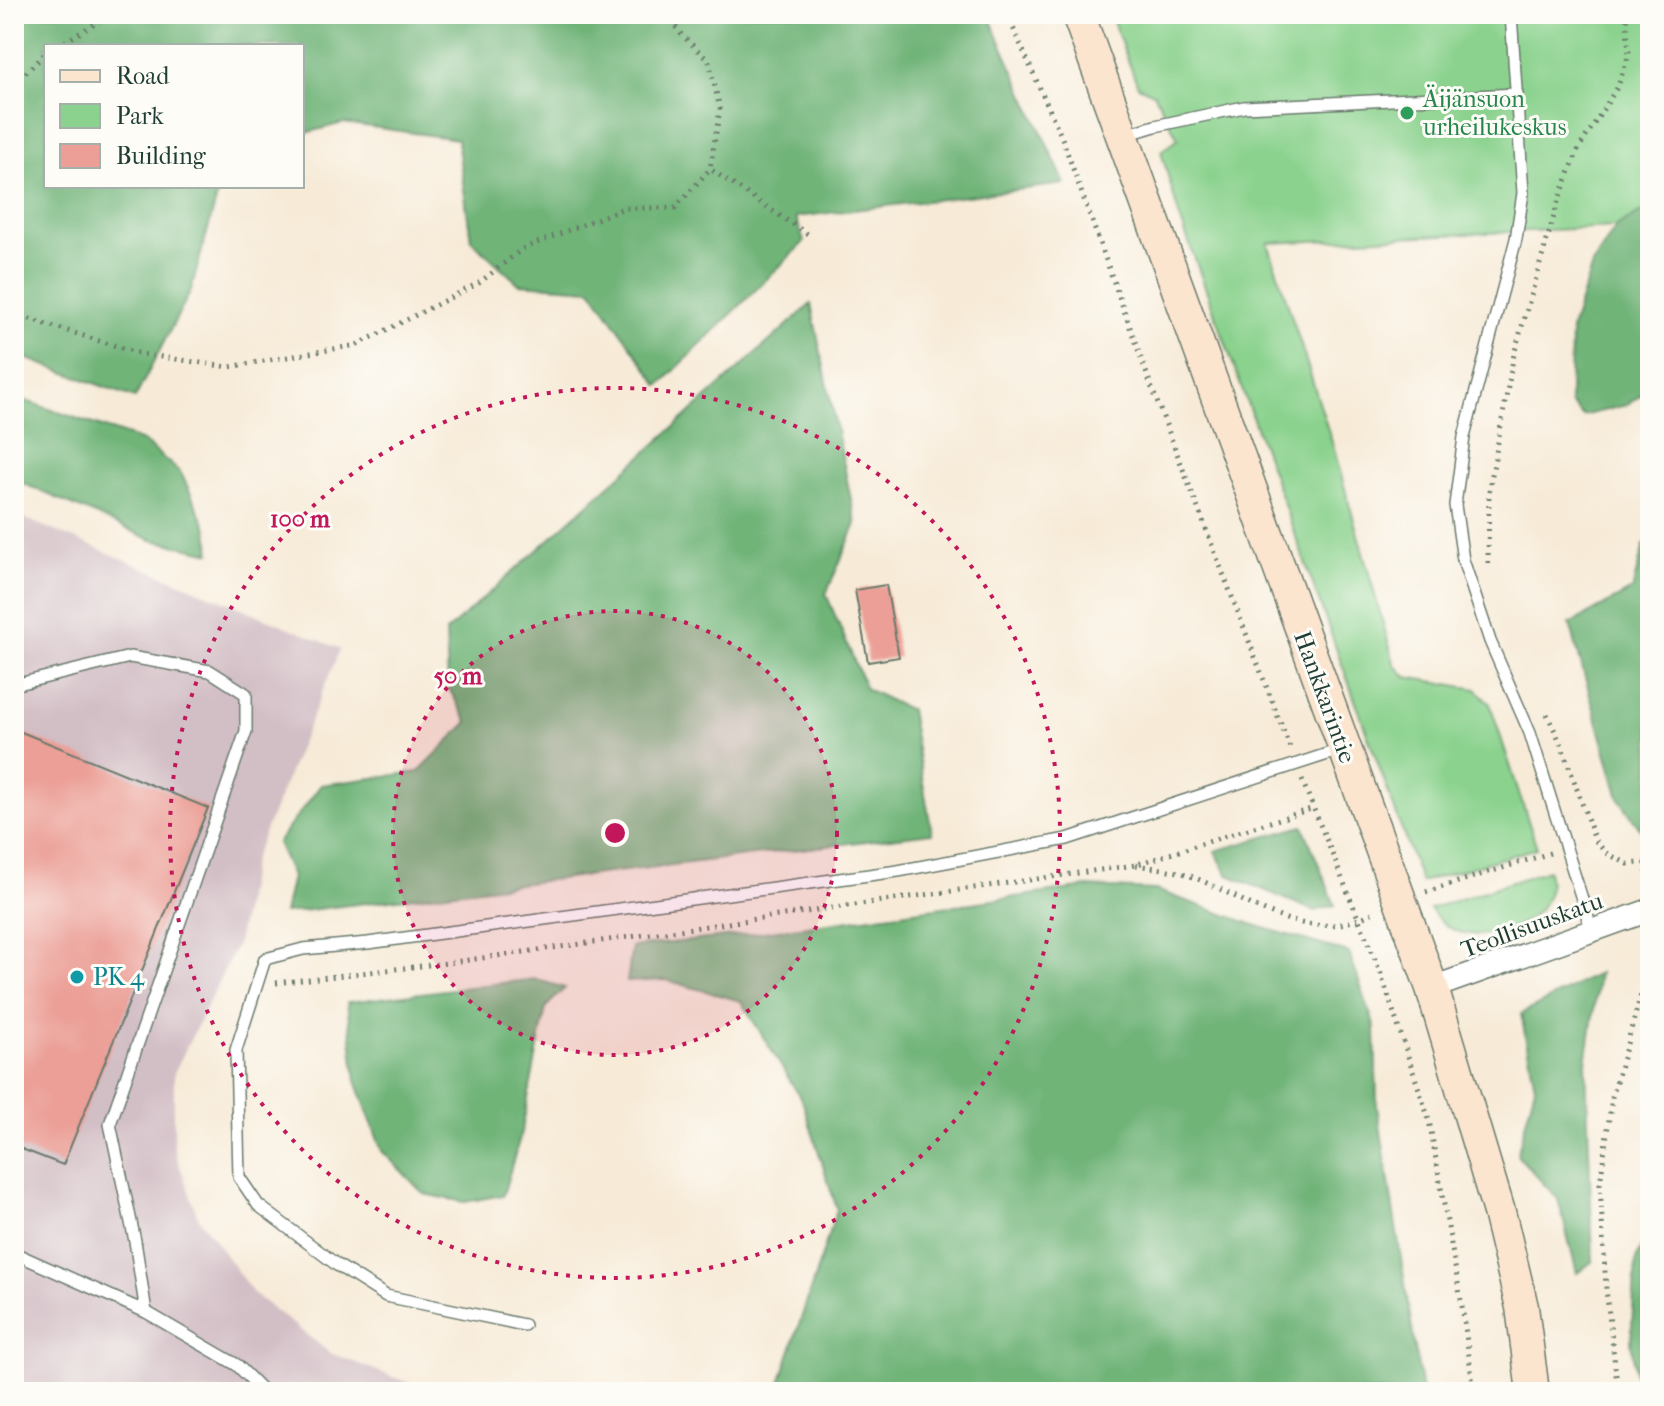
<svg xmlns="http://www.w3.org/2000/svg" width="1664" height="1406" font-family="'IM FELL French Canon',serif">
  <rect width="100%" height="100%" fill="#fdfcf7"/>
  <filter id="ink" filterUnits="userSpaceOnUse"><feTurbulence type="fractalNoise" baseFrequency=".0125" numOctaves="2"/><feDisplacementMap in="SourceGraphic" scale="16" xChannelSelector="R" yChannelSelector="G"/><feConvolveMatrix kernelMatrix="1 2 1 2 8 2 1 2 1" color-interpolation-filters="sRGB"/></filter>
  <filter id="wash" filterUnits="userSpaceOnUse"><feTurbulence type="fractalNoise" baseFrequency=".006" numOctaves="4" result="noise"/><feDisplacementMap in="SourceGraphic" scale="32" xChannelSelector="R" yChannelSelector="G"/><feGaussianBlur stdDeviation="1.8" result="paint"/><feColorMatrix in="noise" values="0 0 0 0 0 0 0 0 0 0 0 0 0 0 0 0 0 1.4 0 .05"/><feComposite in="paint" operator="in"/></filter>
  <g filter="url(#wash)">
    <rect width="100%" height="100%" fill="#f7ebd8"/>
    <polygon fill="#d2bec5" points="14,514 340,649 253,860 237,944 174,1073 174,1149 198,1217 253,1293 330,1353 433,1392 14,1392"/>
    <g fill="#8ad28d" stroke="#548860" stroke-width="2">
      <polygon points="1110,14 1650,14 1650,207 1616,227 1268,243 1331,439 1395,666 1407,677 1476,689 1490,704 1537,848 1421,882 1179,215 1161,151 1178,139 1154,93 1138,86"/>
      <path d="M1548,870c2,11 3,21 -3,31 -14,28 -64,41 -91,29 -11,-5 -17,-12 -24,-21z"/>
    </g>
    <g fill="#6fb478" stroke="#477856" stroke-width="2">
      <polygon points="14,14 988,14 1065,184 796,217 804,242 659,386 591,289 519,284 471,240 457,139 343,123 302,134 302,46 46,46 46,186 220,186 191,290 135,398 14,354"/>
      <polygon points="1650,207 1650,389 1626,405 1583,416 1570,403 1571,329 1592,265 1616,227"/>
      <polygon points="811,304 856,524 826,594 866,689 910,710 932,833 284,913 292,876 277,843 321,785 418,772 468,722 448,687 446,632"/>
      <polygon points="14,397 143,441 181,473 207,528 211,553 152,540 20,482 14,482"/>
      <polygon points="1650,542 1650,837 1645,836 1619,798 1570,624 1632,590 1644,545"/>
      <polygon points="1303,826 1335,905 1314,911 1228,875 1215,851"/>
      <polygon points="1087,887 1156,890 1251,924 1349,953 1375,1027 1377,1106 1422,1392 777,1392 837,1209 802,1100 741,1001 666,980 627,982 632,947 735,936"/>
      <polygon points="1599,973 1586,1063 1593,1261 1577,1273 1558,1199 1517,1155 1535,1086 1521,1014"/>
      <polygon points="535,979 565,988 546,1007 521,1134 503,1195 465,1202 424,1194 382,1151 356,1081 347,1002"/>
      <polygon points="1650,1231 1650,1392 1638,1392 1631,1341 1636,1259"/>
    </g>
    <g id="blocks">
      <g fill="#eb9f96">
        <polygon points="886,585 899,657 868,662 855,590"/>
        <polygon points="14,729 208,808 63,1165 14,1146"/>
      </g>
    </g>
  </g>
  <g filter="url(#ink)">
    <use href="#blocks" fill-opacity="0" stroke="#6b7a6d" stroke-width="2"/>
    <g fill="none" stroke-linecap="round" stroke-linejoin="round">
      <defs>
        <g id="lane">
          <polyline points="1511,14 1523,193 1516,239 1464,437 1455,505 1463,560 1490,641 1530,733 1592,931"/>
          <polyline points="1125,135 1155,126 1244,107 1517,94"/>
          <polyline points="14,685 130,657 210,671 246,694 246,731 110,1124 135,1241 146,1312"/>
          <polyline points="14,1253 146,1312 237,1365 264,1392"/>
          <polyline points="524,1325 386,1296 337,1265 258,1205 239,1177 236,1050 265,959 303,949 368,943 898,871 1067,839 1343,749"/>
        </g>
        <polyline id="street" points="1432,988 1650,910"/>
        <polyline id="secondary" points="1078,14 1432,988 1499,1212 1522,1307 1533,1392"/>
      </defs>
      <use href="#lane" stroke="#6b7a6d" stroke-width="14"/>
      <use href="#street" stroke="#6b7a6d" stroke-width="25"/>
      <use href="#secondary" stroke="#6b7a6d" stroke-width="35"/>
      <g stroke="#6b7a6d" stroke-width="5" stroke-dasharray="2 6" stroke-linecap="butt">
        <polyline points="666,14 681,34 709,61 720,109 710,169"/>
        <polyline points="1007,14 1062,138 1153,391 1290,748"/>
        <polyline points="58,46 111,14"/>
        <polyline points="14,84 46,53"/>
        <polyline points="14,314 141,354 229,367 357,345 479,283 522,249 624,208 675,208 710,169 809,235"/>
        <polyline points="1488,563 1489,491 1514,354 1558,202 1579,148 1618,86 1629,54 1626,14"/>
        <polyline points="1547,714 1561,744 1595,840 1606,853 1628,864 1650,862"/>
        <polyline points="1302,780 1381,974 1429,1120 1462,1306 1474,1392"/>
        <polyline points="1646,863 1648,886"/>
        <path d="M1136,865c16,3 34,4 49,9 64,23 117,75 187,39"/>
        <polyline points="1426,892 1550,853"/>
        <polyline points="276,983 447,963 1135,865 1314,808"/>
        <polyline points="1618,1392 1606,1289 1600,1184 1612,1097 1647,973 1649,936"/>
      </g>
      <use href="#lane" stroke="#fff" stroke-width="11"/>
      <use href="#street" stroke="#fff" stroke-width="22"/>
      <use href="#secondary" stroke="#fce5cf" stroke-width="32"/>
    </g>
  </g>
  <circle cx="615" cy="833" r="222" fill="#c2185b" fill-opacity=".12"/>
  <g fill="none" stroke="#c2185b" stroke-width="4" stroke-dasharray="4 8">
    <circle cx="615" cy="833" r="222"/>
    <circle cx="615" cy="833" r="445"/>
  </g>
  <circle fill="#2e9e5b" stroke="#fdfcf7" stroke-width="3" cx="1407" cy="113" r="8"/>
  <circle fill="#0f9aa8" stroke="#fdfcf7" stroke-width="3" cx="77" cy="977" r="8"/>
  <g text-anchor="middle" stroke-width="6" stroke-linejoin="round" paint-order="stroke">
    <g font-size="24" fill="#27864d" stroke="#fdfcf7" text-anchor="start">
      <text x="1423" y="107">Äijänsuon<tspan x="1423" dy="28">urheilukeskus</tspan></text>
    </g>
    <g font-size="24" fill="#1f3d34" stroke="#fdfcf7">
      <text transform="translate(1325 697) rotate(70)" y="8">Hankkarintie</text>
      <text transform="translate(1532 925) rotate(-20)" y="8">Teollisuuskatu</text>
    </g>
    <g font-size="24" fill="#0d838f" stroke="#fdfcf7" text-anchor="start">
      <text x="93" y="985">PK 4</text>
    </g>
  </g>
  <circle cx="615" cy="833" r="12" fill="#c2185b" stroke="#fdfcf7" stroke-width="4"/>
  <g font-size="24" text-anchor="middle" font-weight="bold" fill="#c2185b" stroke="#fdfcf7" stroke-width="6" stroke-linejoin="round" paint-order="stroke">
    <text x="300" y="527">100 m</text>
    <text x="458" y="684">50 m</text>
  </g>
  <rect width="1664" height="1406" fill="none" stroke="#fdfcf7" stroke-width="48"/>
  <rect x="44" y="44" width="260" height="144" fill="#fdfcf7" stroke="#a4b0a9" stroke-width="2"/>
  <rect x="60" y="70" width="40" height="12" fill="#fce5cf" stroke="#a4b0a9" stroke-width="2"/>
  <text x="116" y="84" font-size="24" fill="#1f3d34">Road</text>
  <rect x="60" y="104" width="40" height="24" fill="#8ad28d" stroke="#a4b0a9" stroke-width="2"/>
  <text x="116" y="124" font-size="24" fill="#1f3d34">Park</text>
  <rect x="60" y="144" width="40" height="24" fill="#eb9f96" stroke="#a4b0a9" stroke-width="2"/>
  <text x="116" y="164" font-size="24" fill="#1f3d34">Building</text>
</svg>
